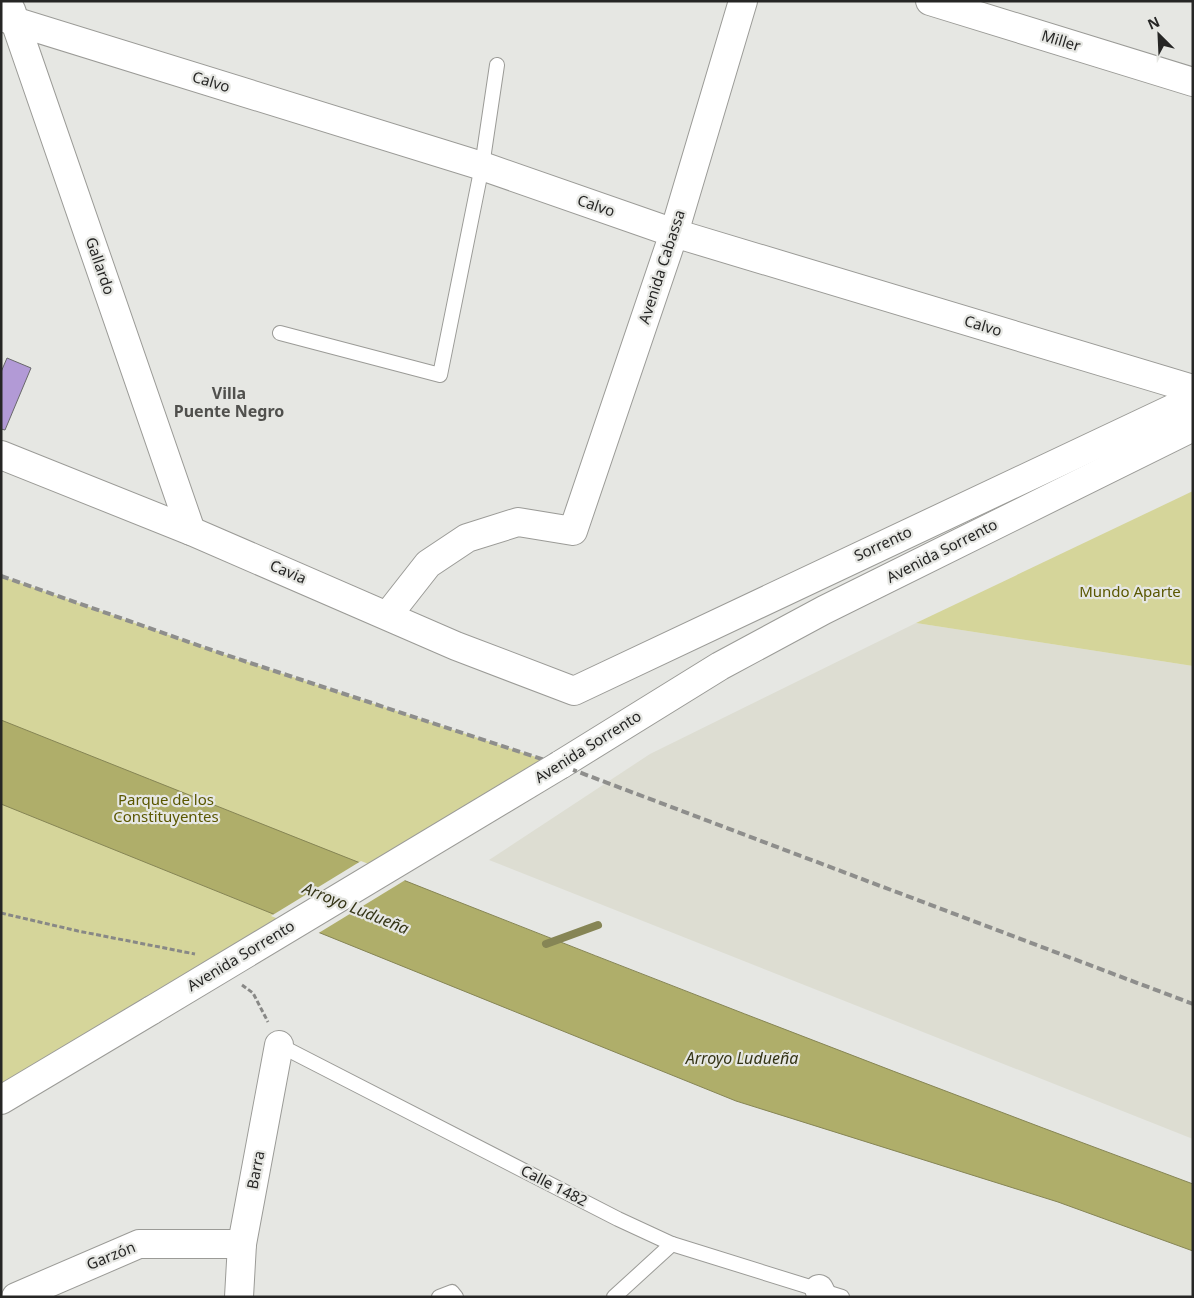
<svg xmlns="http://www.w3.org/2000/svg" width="1194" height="1298" font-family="'Noto Sans',sans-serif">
  <rect width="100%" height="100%" fill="#e6e7e3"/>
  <polygon fill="#ddddd2" points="916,623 1193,666 1193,1139 489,860 650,754"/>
  <g fill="#d5d59a">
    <polygon points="1193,491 1193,666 916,623"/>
    <polygon points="1,576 223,654 560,765 1,1100"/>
  </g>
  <path fill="#afae6a" stroke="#868555" d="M1,720c396,158 792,316 1192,464v67l-135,-49 -322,-101 -735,-297z"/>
  <polygon fill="#e6e7e3" points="361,861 407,879 317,934 271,916"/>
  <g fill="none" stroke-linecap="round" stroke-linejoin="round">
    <polyline stroke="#868555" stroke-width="8" points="546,944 598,925"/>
  </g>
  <polygon fill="#b29ad6" stroke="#69686b" points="7,358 31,368 5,430 1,429 1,372"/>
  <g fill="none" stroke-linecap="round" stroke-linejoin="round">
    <defs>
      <g id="service">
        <polyline points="280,333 440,375 482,166 497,65"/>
        <polyline points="279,1045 618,1219 672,1244 842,1297"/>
        <polyline points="439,1297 452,1292 456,1297"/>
        <polyline points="614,1297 672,1244"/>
      </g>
      <g id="minor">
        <polyline points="930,1 1193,82"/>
        <polyline points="11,10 191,531"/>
        <polyline points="1,17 482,166 674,233 1193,389"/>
        <polyline points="1,455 191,531 456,646 574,691 1193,399"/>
        <polyline points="388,615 428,564 467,538 518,522 573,531 674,233 743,1"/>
        <polyline points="819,1289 823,1297"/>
        <polyline points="16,1297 139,1244 242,1244"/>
        <polyline points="239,1297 242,1244 279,1045"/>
      </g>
      <g id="secondary">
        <polyline points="560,765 720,666 824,610 1193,427"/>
        <polyline points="1,1100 152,1010"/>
      </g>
    </defs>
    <use href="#service" stroke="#9b9b97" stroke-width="16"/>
    <use href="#minor" stroke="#9b9b97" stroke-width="30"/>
    <use href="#secondary" stroke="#9b9b97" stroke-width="30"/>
    <g stroke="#888886" stroke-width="3" stroke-dasharray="5 2.5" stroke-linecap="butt">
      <polyline points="1,913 78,931 195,954"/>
      <polyline points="242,985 253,993 268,1022"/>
    </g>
    <use href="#service" stroke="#fff" stroke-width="14"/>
    <use href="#minor" stroke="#fff" stroke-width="28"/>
    <use href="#secondary" stroke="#fff" stroke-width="28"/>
    <polyline stroke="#8e8e8c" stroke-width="4" stroke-dasharray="8 4" stroke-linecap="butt" points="1,576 223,654 560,765 1193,1004"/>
    <defs>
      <polyline id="secondary-bridge" points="152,1010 560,765"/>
    </defs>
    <use href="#secondary-bridge" stroke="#9b9b97" stroke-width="30" stroke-linecap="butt"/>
    <use href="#secondary-bridge" stroke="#fff" stroke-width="28"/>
  </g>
  <g text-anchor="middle" stroke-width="4.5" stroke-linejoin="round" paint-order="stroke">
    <g font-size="15" fill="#262625" stroke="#e6e7e3">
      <text transform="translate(1061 41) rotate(17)" y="5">Miller</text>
      <text transform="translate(211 82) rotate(17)" y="5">Calvo</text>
      <text transform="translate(596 206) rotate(19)" y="5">Calvo</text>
      <text transform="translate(100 266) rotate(71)" y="5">Gallardo</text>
      <text transform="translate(662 267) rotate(-72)" y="5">Avenida Cabassa</text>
      <text transform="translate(983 326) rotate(17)" y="5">Calvo</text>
      <text transform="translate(883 544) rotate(-25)" y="5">Sorrento</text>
      <text transform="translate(942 551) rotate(-27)" y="5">Avenida Sorrento</text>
      <text transform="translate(288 572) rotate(23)" y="5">Cavia</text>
      <text transform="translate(588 747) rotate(-32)" y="5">Avenida Sorrento</text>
      <text transform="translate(241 956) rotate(-31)" y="5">Avenida Sorrento</text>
      <text transform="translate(256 1170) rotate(-79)" y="5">Barra</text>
      <text transform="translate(554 1186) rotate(27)" y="5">Calle 1482</text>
      <text transform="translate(111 1256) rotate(-22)" y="5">Garzón</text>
    </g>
    <g font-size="15" fill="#5a5700" stroke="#e6e7e3">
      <text x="1130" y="597">Mundo Aparte</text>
      <text x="166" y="805">Parque de los<tspan x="166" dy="17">Constituyentes</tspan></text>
    </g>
    <g font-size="16" font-weight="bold" fill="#50504d" stroke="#e6e7e3">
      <text x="229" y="399">Villa<tspan x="229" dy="18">Puente Negro</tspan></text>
    </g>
    <g font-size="16" font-style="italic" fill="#343415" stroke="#e6e7e3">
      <text transform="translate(356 908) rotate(22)" y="6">Arroyo Ludueña</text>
      <text x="742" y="1064">Arroyo Ludueña</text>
    </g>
  </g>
  <rect width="1194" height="1298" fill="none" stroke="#262625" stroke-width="5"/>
  <g transform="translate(1159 35) rotate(336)" stroke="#e6e7e3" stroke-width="4" paint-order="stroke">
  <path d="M0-4L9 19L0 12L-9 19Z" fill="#262625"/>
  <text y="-8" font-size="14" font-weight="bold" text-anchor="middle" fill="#262625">N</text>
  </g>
</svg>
